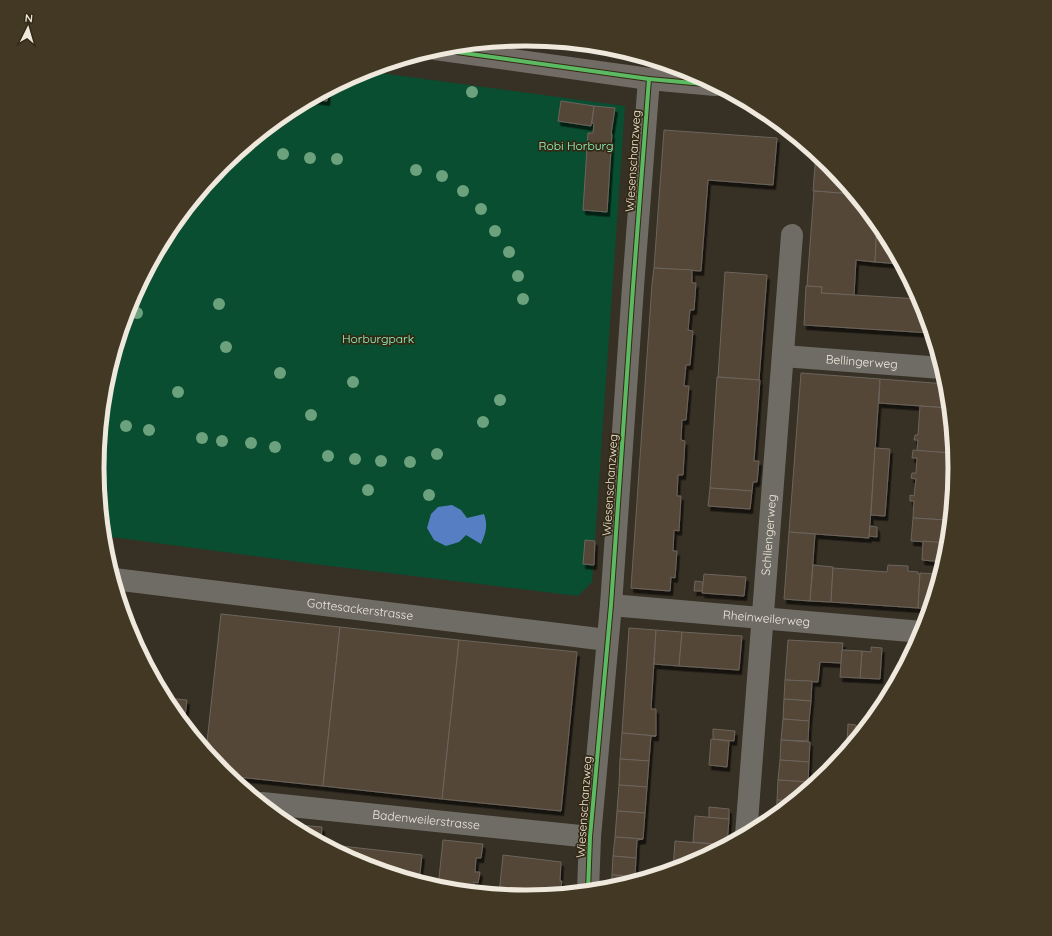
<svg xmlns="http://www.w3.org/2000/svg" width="1052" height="936" font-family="Quicksand,sans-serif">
  <defs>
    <filter id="shadow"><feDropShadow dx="2.5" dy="4.5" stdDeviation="0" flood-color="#0009"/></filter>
  </defs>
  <rect width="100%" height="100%" fill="#363025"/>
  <polygon fill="#094e30" points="365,71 625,106 592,582 578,596 314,564 104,536 97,468 105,384 130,304 169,229 223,164 288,111"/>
  <path fill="#567fc3" d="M452,505l9,5 6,8 17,-4c4,11 2,19 -3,30l-15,-9 -7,7 -13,4 -12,-6 -7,-12 4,-14 7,-7z"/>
  <g fill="#544637" stroke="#6c655d" filter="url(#shadow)">
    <polygon points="328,90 327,101 311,99"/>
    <polygon points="561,101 594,106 591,126 558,121"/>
    <polygon points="594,106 615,108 611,134 612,134 607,212 583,210 588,133 593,133 594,124 592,123"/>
    <polygon points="664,130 777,138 773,185 708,180 701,271 654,268"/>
    <polygon points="816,154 830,165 853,194 813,191"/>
    <polygon points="814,191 853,194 877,223 875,262 856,260 854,295 821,293 822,287 807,286"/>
    <polygon points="877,223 883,230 893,249 893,252 895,253 901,264 875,262"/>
    <polygon points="654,268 692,270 692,283 696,283 694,310 690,310 688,330 693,331 690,365 686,365 684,386 689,386 686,420 682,420 681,440 685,441 683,475 678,475 677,496 681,496 679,531 674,530 673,551 677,551 675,578 671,577 670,591 631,588 652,284"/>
    <polygon points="725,272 767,275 759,380 718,377"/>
    <polygon points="806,286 822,287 821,293 920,299 922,304 931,333 804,325"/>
    <polygon points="801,373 880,379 869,538 789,532"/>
    <polygon points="717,377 760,380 754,461 759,461 757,482 753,482 752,491 710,488"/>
    <polygon points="880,379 947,384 949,408 879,403"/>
    <polygon points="920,406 949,408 952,438 951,453 917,451 918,440 914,440 915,435 918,435"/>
    <polygon points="875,448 890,449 885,516 871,515"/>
    <polygon points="913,450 951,453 946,520 913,518 914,501 910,501 910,495 914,496 916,479 911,478 912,473 916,473 917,458 912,458"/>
    <polygon points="710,488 752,491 750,509 708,506"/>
    <polygon points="913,518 946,520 945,543 911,541"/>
    <polygon points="870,526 877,527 877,537 869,536"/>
    <polygon points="789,532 815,534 810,601 784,599"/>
    <polygon points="585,540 595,541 594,565 583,564"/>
    <polygon points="923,541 948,543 947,552 944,562 922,560"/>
    <polygon points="813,565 833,567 831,602 810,601"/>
    <polygon points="888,565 908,566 908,571 918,572 918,574 920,574 918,608 831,602 833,568 887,572"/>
    <polygon points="920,573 940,574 929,609 918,608"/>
    <polygon points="704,574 746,577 744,596 702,593"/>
    <polygon points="695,581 703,582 702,591 694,591"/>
    <polygon points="221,614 340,627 323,786 229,776 222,771 206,751"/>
    <polygon points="340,627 459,640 442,799 323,786"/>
    <polygon points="629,628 656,630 651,709 656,709 656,736 622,733"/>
    <polygon points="656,630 682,632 679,666 654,664"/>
    <polygon points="682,632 742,636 739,670 679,666"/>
    <polygon points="459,640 577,652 561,811 442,799"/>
    <polygon points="788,640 843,643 841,663 820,662 818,682 785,680"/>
    <polygon points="871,647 882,648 880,679 860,678 862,651 871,652"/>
    <polygon points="910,648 914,648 909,656"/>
    <polygon points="842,650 862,651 860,678 840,677"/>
    <polygon points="785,680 812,681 811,701 784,699"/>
    <polygon points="165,698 187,700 184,724 169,706"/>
    <polygon points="784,699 811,701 809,721 783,719"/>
    <polygon points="783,719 809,721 808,741 781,740"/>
    <polygon points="848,724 856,725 856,739 851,745 847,744"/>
    <polygon points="713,729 735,731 734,741 713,739"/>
    <polygon points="622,733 656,736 651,736 649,761 620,759"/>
    <polygon points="711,739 729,741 727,767 709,765"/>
    <polygon points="781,740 810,742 809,762 780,760"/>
    <polygon points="842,744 851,745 841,757"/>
    <polygon points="620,759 649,761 647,787 619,785"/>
    <polygon points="780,760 809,762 808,782 778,780"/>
    <polygon points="831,763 836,764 830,770"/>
    <polygon points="778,780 808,782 807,790 793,801 777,800"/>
    <polygon points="619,785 647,787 645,813 617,811"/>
    <polygon points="777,800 793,801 776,815"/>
    <polygon points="709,807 729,809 729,819 709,818"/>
    <polygon points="617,811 645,813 643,839 615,837"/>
    <polygon points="695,816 729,819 727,845 693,842"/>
    <polygon points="286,824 322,827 321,841 318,841"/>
    <polygon points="615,837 643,839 637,840 636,858 613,856"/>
    <polygon points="443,840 483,844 481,858 476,858 475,872 480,872 478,883 474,882 473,892 442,889 438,887"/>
    <polygon points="675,841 724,845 723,847 690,864 673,870"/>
    <polygon points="341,846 422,855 419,882 362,864 340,853"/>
    <polygon points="503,855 561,862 560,881 562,881 560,894 526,897 499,894"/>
    <polygon points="613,856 636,858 635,876 612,875"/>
    <polygon points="612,875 635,876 634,881 611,888"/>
  </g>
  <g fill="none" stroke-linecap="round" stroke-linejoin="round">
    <g stroke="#6f6c66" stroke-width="22">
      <path id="s1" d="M783,356l159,12"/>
      <path id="s2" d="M114,579l493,61"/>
      <path id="s3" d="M611,605l311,27"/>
      <path id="s4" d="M262,803l328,34"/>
      <path id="s5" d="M746,835l46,-600"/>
      <polyline points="588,891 590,837 611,605 633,287 649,79"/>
    </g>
    <polyline stroke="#706c65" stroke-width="22" points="435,49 649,79 715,85"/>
    <defs>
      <g id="cycleway">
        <polyline points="516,40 620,54 639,56"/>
        <polyline points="435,49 649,79 715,85"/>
        <polyline points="588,891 590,837 611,605 633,287 649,79"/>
      </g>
    </defs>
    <use href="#cycleway" stroke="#332914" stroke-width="6"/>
    <use href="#cycleway" stroke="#5cba63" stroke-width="4"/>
  </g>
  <g fill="#6ba17c">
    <circle cx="472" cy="92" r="6"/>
    <circle cx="283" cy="154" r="6"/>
    <circle cx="310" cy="158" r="6"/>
    <circle cx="337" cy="159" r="6"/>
    <circle cx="416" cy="170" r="6"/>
    <circle cx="442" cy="176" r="6"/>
    <circle cx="463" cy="191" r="6"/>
    <circle cx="481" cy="209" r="6"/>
    <circle cx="495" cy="231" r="6"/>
    <circle cx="509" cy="252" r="6"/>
    <circle cx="518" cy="276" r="6"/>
    <circle cx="523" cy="299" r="6"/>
    <circle cx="219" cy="304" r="6"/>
    <circle cx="137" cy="313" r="6"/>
    <circle cx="226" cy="347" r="6"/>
    <circle cx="280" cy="373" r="6"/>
    <circle cx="353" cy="382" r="6"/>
    <circle cx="178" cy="392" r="6"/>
    <circle cx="500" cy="400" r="6"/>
    <circle cx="311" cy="415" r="6"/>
    <circle cx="483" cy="422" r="6"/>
    <circle cx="126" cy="426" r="6"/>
    <circle cx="149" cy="430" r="6"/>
    <circle cx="202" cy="438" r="6"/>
    <circle cx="222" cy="441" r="6"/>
    <circle cx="251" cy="443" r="6"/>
    <circle cx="275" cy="447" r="6"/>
    <circle cx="437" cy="454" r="6"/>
    <circle cx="328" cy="456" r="6"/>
    <circle cx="355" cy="459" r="6"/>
    <circle cx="381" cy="461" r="6"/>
    <circle cx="410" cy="462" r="6"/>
    <circle cx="368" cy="490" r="6"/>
    <circle cx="429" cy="495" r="6"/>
  </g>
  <g text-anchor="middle" stroke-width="3.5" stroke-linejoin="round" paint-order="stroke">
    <g font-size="12" fill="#96fdc4" stroke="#332914">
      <text x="576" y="150">Robi Horburg</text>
      <text x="378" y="343">Horburgpark</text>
    </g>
    <g font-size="12" fill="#efe8dc" stroke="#332914">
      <text transform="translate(633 161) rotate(-86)" y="4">Wiesenschanzweg</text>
      <text dy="4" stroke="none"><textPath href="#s1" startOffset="79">Bellingerweg</textPath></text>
      <text transform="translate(610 485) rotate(-86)" y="4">Wiesenschanzweg</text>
      <text dy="4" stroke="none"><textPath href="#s5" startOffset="301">Schliengerweg</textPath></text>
      <text dy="4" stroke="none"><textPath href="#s2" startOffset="248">Gottesackerstrasse</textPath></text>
      <text dy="4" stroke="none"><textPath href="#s3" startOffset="156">Rheinweilerweg</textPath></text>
      <text transform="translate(584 807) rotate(-86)" y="4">Wiesenschanzweg</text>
      <text dy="4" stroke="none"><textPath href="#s4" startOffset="165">Badenweilerstrasse</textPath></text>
    </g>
  </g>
  <path d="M0 0H1052V936H0ZM104 468a422 422 0 1 1 844 0a422 422 0 1 1-844 0Z" fill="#423824" fill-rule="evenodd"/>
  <path fill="none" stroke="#efe8dc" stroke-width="5" d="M104 468a422 422 0 1 1 844 0a422 422 0 1 1-844 0Z"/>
  <g transform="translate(28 28) rotate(5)" stroke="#332914" stroke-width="3" paint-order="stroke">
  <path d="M0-3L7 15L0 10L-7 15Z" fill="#efe8dc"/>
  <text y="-6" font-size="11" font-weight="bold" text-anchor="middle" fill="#efe8dc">N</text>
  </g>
</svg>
